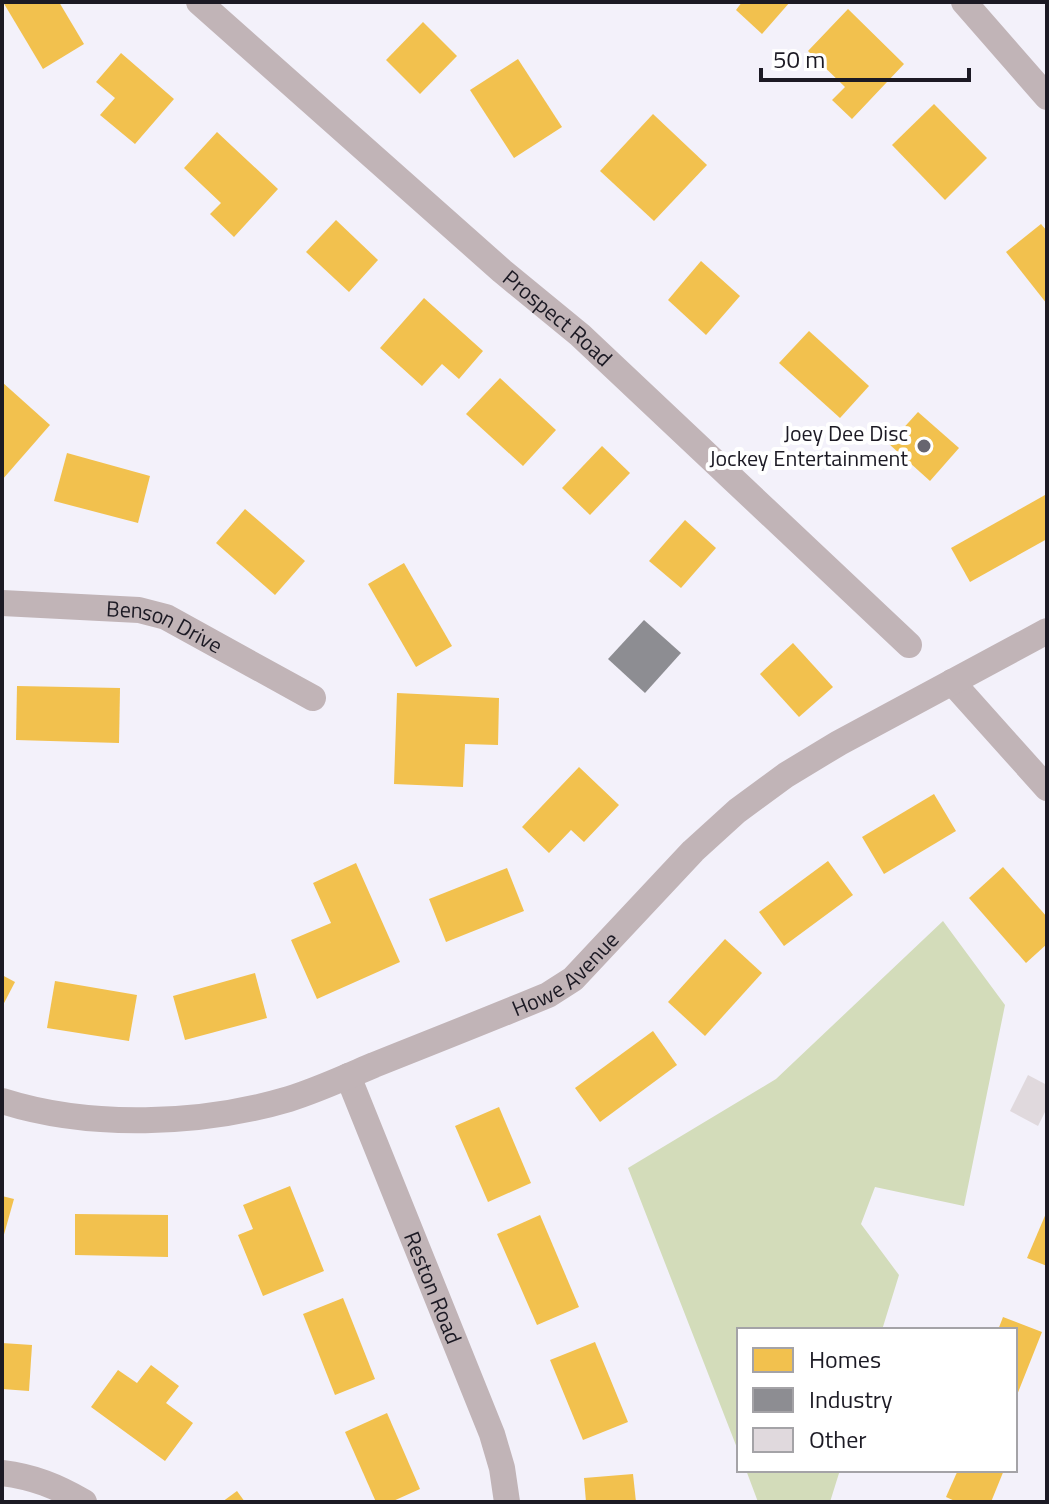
<svg xmlns="http://www.w3.org/2000/svg" width="1049" height="1504" font-family="'Titillium Web',sans-serif">
  <rect width="100%" height="100%" fill="#f3f1fa"/>
  <g fill="#d3dcba">
    <polygon points="943,921 1005,1005 964,1206 875,1187 861,1224 899,1275 882,1330 739,1330 739,1453 628,1168 776,1079"/>
    <polygon points="746,1470 840,1470 830,1502 758,1502"/>
  </g>
  <g fill="#f2c14e">
    <polygon points="3,2 59,2 84,44 43,69"/>
    <polygon points="742,2 790,2 762,34 736,10"/>
    <polygon points="848,9 904,64 852,119 832,100 845,87 808,51"/>
    <polygon points="423,22 457,56 420,94 386,60"/>
    <polygon points="121,53 174,99 135,144 100,115 115,98 96,82"/>
    <polygon points="518,59 562,127 514,158 470,90"/>
    <polygon points="934,104 987,158 945,200 892,145"/>
    <polygon points="653,114 707,165 654,221 600,171"/>
    <polygon points="217,132 278,189 234,237 210,214 221,203 184,168"/>
    <polygon points="336,220 378,260 349,292 306,252"/>
    <polygon points="1041,224 1047,231 1047,304 1006,252"/>
    <polygon points="701,261 740,296 706,335 668,300"/>
    <polygon points="424,298 483,351 459,379 442,364 422,386 380,348"/>
    <polygon points="809,331 869,386 840,418 779,363"/>
    <polygon points="500,378 556,430 523,466 466,414"/>
    <polygon points="2,382 50,425 2,480"/>
    <polygon points="918,412 959,448 930,481 889,444"/>
    <polygon points="602,446 630,473 590,515 562,488"/>
    <polygon points="67,453 150,476 138,523 54,501"/>
    <polygon points="1045,495 1047,498 1047,539 970,582 951,548"/>
    <polygon points="245,509 305,561 275,595 216,543"/>
    <polygon points="685,520 716,548 681,588 649,561"/>
    <polygon points="404,563 452,646 416,667 368,584"/>
    <polygon points="793,643 833,687 799,717 760,674"/>
    <polygon points="17,686 120,688 119,743 16,740"/>
    <polygon points="397,693 499,698 498,745 465,744 463,787 394,784"/>
    <polygon points="579,767 619,805 584,842 571,830 549,853 522,827"/>
    <polygon points="934,794 956,831 884,874 862,837"/>
    <polygon points="828,861 853,895 784,946 759,912"/>
    <polygon points="356,863 400,962 317,999 291,940 331,923 313,883"/>
    <polygon points="1003,867 1047,917 1047,944 1026,963 969,898"/>
    <polygon points="507,868 524,911 446,942 429,899"/>
    <polygon points="725,939 762,973 705,1036 668,1002"/>
    <polygon points="255,973 267,1018 185,1040 173,996"/>
    <polygon points="2,975 15,982 2,1007"/>
    <polygon points="55,981 137,995 129,1041 47,1028"/>
    <polygon points="653,1031 677,1065 600,1122 575,1088"/>
    <polygon points="499,1107 531,1183 488,1202 455,1126"/>
    <polygon points="290,1186 324,1271 263,1296 238,1235 253,1229 243,1205"/>
    <polygon points="2,1196 14,1199 3,1238 2,1238"/>
    <polygon points="1047,1211 1047,1266 1027,1258"/>
    <polygon points="75,1214 168,1215 168,1257 75,1255"/>
    <polygon points="540,1215 579,1307 537,1325 497,1234"/>
    <polygon points="343,1298 375,1379 335,1395 303,1314"/>
    <polygon points="1003,1317 1042,1332 1015,1400 1015,1330 998,1330"/>
    <polygon points="595,1342 628,1422 583,1440 550,1360"/>
    <polygon points="2,1343 32,1345 29,1391 2,1389"/>
    <polygon points="151,1365 179,1386 166,1403 193,1423 165,1461 91,1407 118,1370 137,1383"/>
    <polygon points="387,1413 420,1489 391,1502 376,1502 345,1432"/>
    <polygon points="958,1470 1004,1470 991,1502 957,1502 946,1497"/>
    <polygon points="633,1474 636,1502 586,1502 584,1478"/>
    <polygon points="237,1491 245,1502 222,1502"/>
  </g>
  <polygon fill="#8d8d92" points="644,620 681,653 645,693 608,659"/>
  <polygon fill="#e0d9dd" points="1028,1075 1047,1085 1047,1108 1038,1126 1010,1111"/>
  <g fill="none" stroke-linecap="round" stroke-linejoin="round">
    <g stroke="#c1b4b7" stroke-width="26">
      <path id="s1" d="M199,2l303,269 78,64 329,310"/>
      <polyline points="964,2 1047,97"/>
      <path id="s2" d="M2,603l137,7 27,7 147,81"/>
      <polyline points="952,682 1047,788"/>
      <path id="s3" d="M348,1076l144,358 10,34 5,34"/>
      <path id="s4" d="M2,1101c88,28 199,24 287,-2 29,-9 57,-22 85,-34 58,-23 116,-46 174,-70l25,-16 120,-128 44,-40 49,-36 53,-32 208,-112"/>
      <path d="M2,1473c32,4 54,13 82,29"/>
    </g>
  </g>
  <circle fill="#67656f" stroke="#fff" stroke-width="3" cx="924" cy="446" r="8"/>
  <g text-anchor="middle" stroke-width="8" stroke-linejoin="round" paint-order="stroke">
    <g font-size="22" fill="#1c1a24" stroke="#fff">
      <text dy="8" stroke="none"><textPath href="#s1" startOffset="478">Prospect Road</textPath></text>
      <text dy="8" stroke="none"><textPath href="#s2" startOffset="166">Benson Drive</textPath></text>
      <text dy="8" stroke="none"><textPath href="#s4" startOffset="596">Howe Avenue</textPath></text>
      <text dy="8" stroke="none"><textPath href="#s3" startOffset="228">Reston Road</textPath></text>
    </g>
    <g font-size="22" fill="#1c1a24" stroke="#fff" text-anchor="end">
      <text x="908" y="441">Joey Dee Disc<tspan x="908" dy="25">Jockey Entertainment</tspan></text>
    </g>
  </g>
  <rect width="1049" height="1504" fill="none" stroke="#1c1a24" stroke-width="8"/>
  <rect x="737" y="1328" width="280" height="144" fill="#ffffff" stroke="#a4a3a7" stroke-width="2"/>
  <rect x="753" y="1348" width="40" height="24" fill="#f2c14e" stroke="#a4a3a7" stroke-width="2"/>
  <text x="809" y="1368" font-size="24" fill="#1c1a24">Homes</text>
  <rect x="753" y="1388" width="40" height="24" fill="#8d8d92" stroke="#a4a3a7" stroke-width="2"/>
  <text x="809" y="1408" font-size="24" fill="#1c1a24">Industry</text>
  <rect x="753" y="1428" width="40" height="24" fill="#e0d9dd" stroke="#a4a3a7" stroke-width="2"/>
  <text x="809" y="1448" font-size="24" fill="#1c1a24">Other</text>
  <path d="M761 68v12h208v-12" fill="none" stroke="#1c1a24" stroke-width="4"/>
  <text x="773" y="68" font-size="24" fill="#1c1a24" stroke="#ffffff" stroke-width="6" paint-order="stroke">50 m</text>
</svg>
